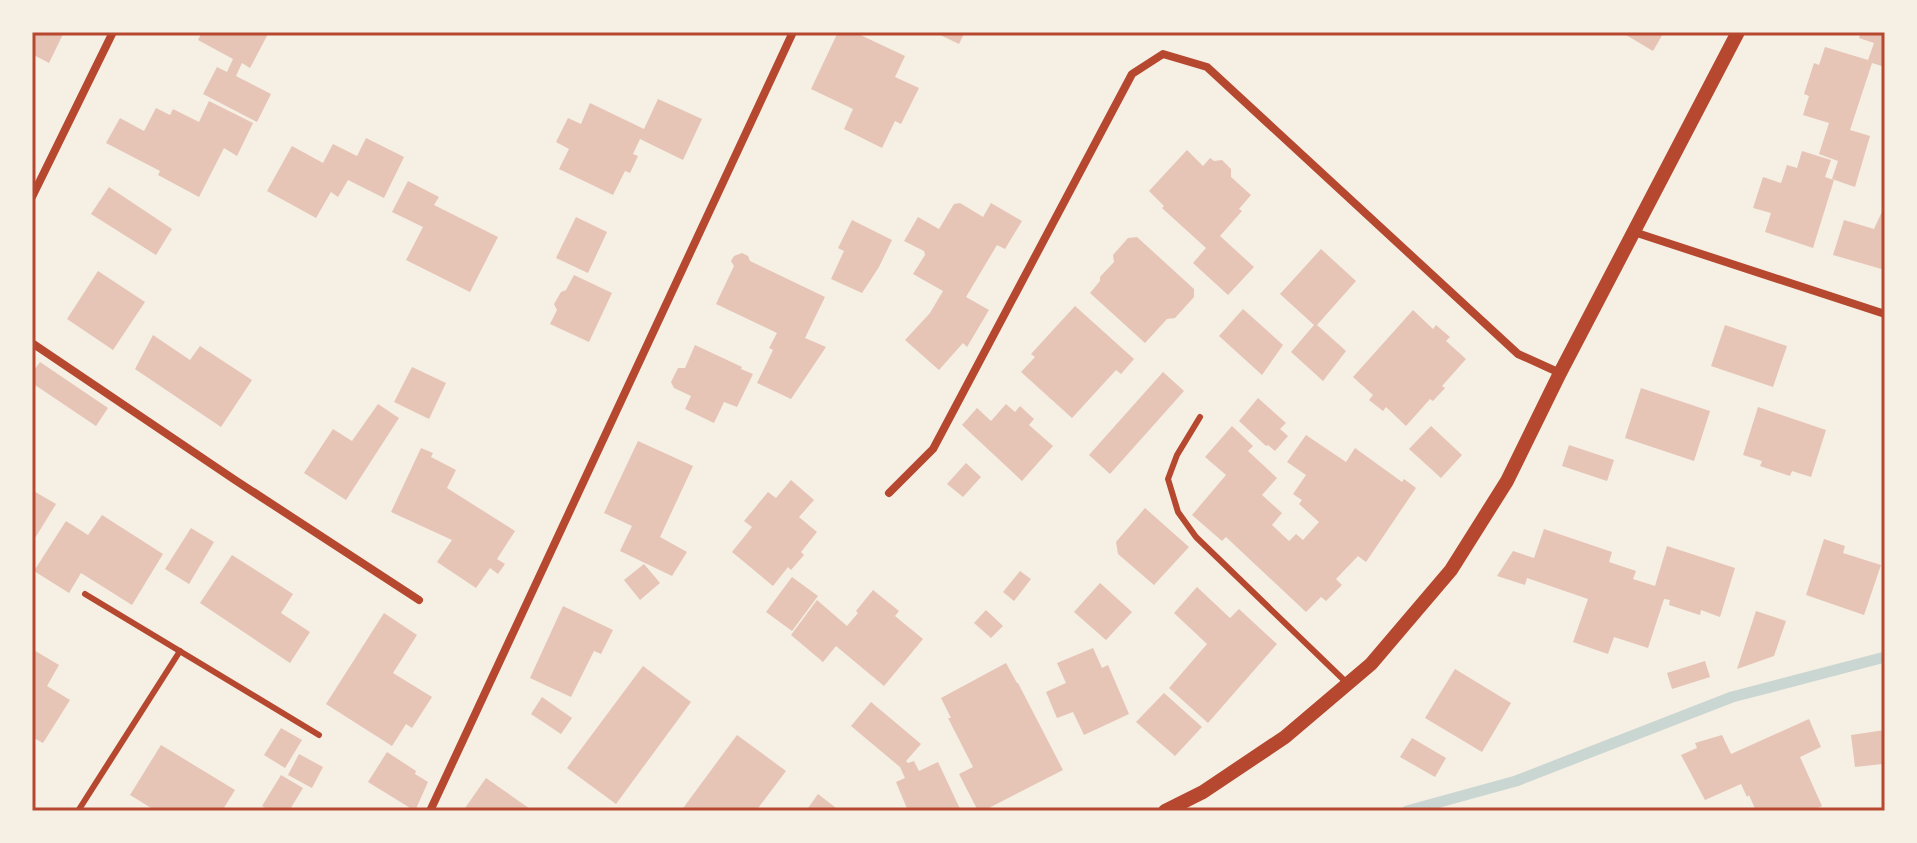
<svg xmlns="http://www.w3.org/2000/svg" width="1917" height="843" font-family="'DejaVu Sans',sans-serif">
  <rect width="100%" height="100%" fill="#f6efe4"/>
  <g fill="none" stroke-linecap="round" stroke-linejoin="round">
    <polyline stroke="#c9d6d2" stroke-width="11" points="1407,811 1516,781 1732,697 1885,657"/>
  </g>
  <g fill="#e6c5b7">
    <polygon points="32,32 64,32 49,63 32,54"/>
    <polygon points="202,32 269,32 250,68 242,63 236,76 271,94 257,122 203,94 217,67 227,72 233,59 198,40"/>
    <polygon points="838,32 854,32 905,56 895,77 919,88 901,124 895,121 882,148 844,129 853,109 811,89"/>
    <polygon points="934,32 965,32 959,44"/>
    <polygon points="1621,32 1664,32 1653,51"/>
    <polygon points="1861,32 1885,32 1885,67 1872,63 1850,130 1870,136 1855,187 1832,179 1838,161 1819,154 1829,123 1803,115 1809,96 1804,94 1814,63 1819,65 1825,47 1868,60 1874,43 1859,38"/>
    <polygon points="658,99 702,119 683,160 640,139 633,154 638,156 630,173 625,171 613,195 559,169 569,149 556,142 568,118 581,124 590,103 644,129"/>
    <polygon points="209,101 253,123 237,156 224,148 199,197 158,175 160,171 106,143 120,118 144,131 156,108 170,115 173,109 199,122"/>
    <polygon points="366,138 404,157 384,198 348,180 338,197 331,192 316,218 267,191 292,146 323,163 333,144 357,156"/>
    <polygon points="1187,150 1203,166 1210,158 1214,161 1222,160 1231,169 1231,177 1251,195 1239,209 1242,211 1220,236 1254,267 1228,295 1193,263 1206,248 1162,208 1164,206 1149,191"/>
    <polygon points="1802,151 1831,160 1825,177 1834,180 1813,248 1765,232 1771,213 1753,208 1763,177 1781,183 1787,165 1797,168"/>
    <polygon points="408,181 439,197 434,205 498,237 470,292 406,260 423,227 392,212"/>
    <polygon points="109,187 172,229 156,255 91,214"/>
    <polygon points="960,203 983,217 991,203 1022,221 1005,249 997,245 966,297 989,310 967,347 963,343 939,370 905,340 930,313 943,291 913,274 925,255 924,251 904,241 918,217 939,229 954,204"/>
    <polygon points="1885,205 1885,270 1833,255 1844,220 1874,229"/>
    <polygon points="576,217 607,232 588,273 556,258"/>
    <polygon points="852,220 892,240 879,267 862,293 831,279 844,251 838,248"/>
    <polygon points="1137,237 1194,289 1194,297 1175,318 1167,319 1145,343 1090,293 1100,281 1100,277 1114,262 1113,255 1128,238"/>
    <polygon points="1321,249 1356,281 1317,325 1346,351 1323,381 1291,352 1314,325 1280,294"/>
    <polygon points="742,253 748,256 750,261 825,297 805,338 826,347 791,399 757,383 773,350 769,348 777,333 716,304 734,266 731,261 734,256"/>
    <polygon points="98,271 145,302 113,350 67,319"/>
    <polygon points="574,275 612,293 589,342 550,324 557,310 554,304 561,292 566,290"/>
    <polygon points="1075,306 1134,359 1121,374 1116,370 1072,418 1021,372 1035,357 1031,354"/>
    <polygon points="1243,309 1283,345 1262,375 1219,336"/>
    <polygon points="1413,310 1433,329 1436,325 1450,337 1446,341 1466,359 1442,386 1445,388 1433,401 1430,399 1406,426 1386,407 1383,411 1369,400 1373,395 1353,377"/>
    <polygon points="1725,325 1787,346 1773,387 1711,366"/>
    <polygon points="153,335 190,360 200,346 252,380 221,427 135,369"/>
    <polygon points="695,345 742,367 741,369 753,374 737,407 724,402 714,423 685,409 691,396 674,388 671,382 678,368 685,368"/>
    <polygon points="40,362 108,408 96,426 32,383 32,373"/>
    <polygon points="412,367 446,383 429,419 394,402"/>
    <polygon points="1163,372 1184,391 1110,474 1089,455"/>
    <polygon points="1641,388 1710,411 1694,461 1625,438"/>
    <polygon points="1258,398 1286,423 1280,429 1288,436 1275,451 1268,445 1266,446 1239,421"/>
    <polygon points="378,404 399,418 346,500 304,473 333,429 352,441"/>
    <polygon points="1006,404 1015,412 1020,406 1034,419 1029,425 1053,446 1022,481 962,425 977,408 991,421"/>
    <polygon points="1758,407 1826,430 1811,477 1792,471 1790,476 1760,466 1762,461 1743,455"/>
    <polygon points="1232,426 1253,446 1248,451 1277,478 1262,495 1282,513 1272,525 1289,541 1296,534 1303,540 1319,522 1299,504 1302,500 1293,494 1306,475 1287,462 1306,435 1346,462 1355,448 1402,482 1404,479 1416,488 1366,562 1358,556 1336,579 1342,585 1326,601 1321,597 1306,612 1226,537 1222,541 1192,515 1226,475 1205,457"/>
    <polygon points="1431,426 1462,455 1441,478 1409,449"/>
    <polygon points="638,441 693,466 660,537 687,552 672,576 620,551 632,526 604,513"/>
    <polygon points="1569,445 1614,460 1607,481 1562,466"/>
    <polygon points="421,448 433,453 431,457 456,470 447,488 515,531 497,559 505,564 498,574 490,568 476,588 437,562 452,540 391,512"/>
    <polygon points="966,463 981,477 963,497 947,484"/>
    <polygon points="791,480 814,500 799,517 817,532 801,552 804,555 791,570 788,567 773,586 732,552 752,527 744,521 768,492 776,498"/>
    <polygon points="32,490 56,504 32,543"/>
    <polygon points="1145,508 1189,547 1154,585 1118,554 1116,542"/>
    <polygon points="102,515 163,554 132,605 81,573 69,593 34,571 66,521 88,535"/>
    <polygon points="191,528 214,542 189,584 165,569"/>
    <polygon points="1544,529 1612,552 1609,562 1636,571 1633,579 1655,586 1667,546 1735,568 1720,617 1701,610 1700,615 1669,605 1670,600 1664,599 1648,648 1614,637 1608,654 1573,642 1588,599 1527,578 1525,585 1497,576 1513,551 1534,558"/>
    <polygon points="1824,539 1845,546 1843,553 1881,565 1864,615 1806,595"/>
    <polygon points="232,555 293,594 281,613 310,632 290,663 200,603"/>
    <polygon points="644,564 660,583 640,600 624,580"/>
    <polygon points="1020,571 1031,579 1014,601 1003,592"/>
    <polygon points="792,577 818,596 792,631 766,612"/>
    <polygon points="1100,583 1132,612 1106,640 1074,612"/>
    <polygon points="1197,587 1230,618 1239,609 1277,644 1208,723 1169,688 1207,644 1174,613"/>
    <polygon points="873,590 899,611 895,616 923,639 884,686 836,646 823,662 791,635 817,600 847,626 858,613 856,611"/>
    <polygon points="563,606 613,630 601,654 594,651 571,697 530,678"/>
    <polygon points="986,610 1003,626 991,638 974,623"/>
    <polygon points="1756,611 1786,621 1774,656 1737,669"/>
    <polygon points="384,613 417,635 393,673 432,697 412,728 406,724 392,746 326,704"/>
    <polygon points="1093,648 1102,668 1108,665 1129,714 1084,735 1073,712 1057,718 1046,692 1066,683 1057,663"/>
    <polygon points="32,649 59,665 47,686 70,700 43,743 32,737"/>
    <polygon points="1705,661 1710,677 1672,689 1667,673"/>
    <polygon points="1006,663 1017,683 1018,683 1063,770 983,811 978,811 959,774 973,767 948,718 951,718 941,698"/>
    <polygon points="643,666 691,702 616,804 567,768"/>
    <polygon points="1455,669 1511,703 1482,752 1425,718"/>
    <polygon points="1164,693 1202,727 1175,756 1136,722"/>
    <polygon points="542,697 572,718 561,734 531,714"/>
    <polygon points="871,702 921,744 906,761 908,763 914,761 919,771 938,762 961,811 908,811 896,782 905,778 900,767 851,726"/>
    <polygon points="1809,719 1821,747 1800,757 1822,806 1812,811 1756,811 1749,795 1747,797 1741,784 1705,800 1681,755 1697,748 1695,743 1722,735 1731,754"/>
    <polygon points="281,728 302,740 285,768 264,755"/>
    <polygon points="1885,730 1885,759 1882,759 1883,764 1855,767 1851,735"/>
    <polygon points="737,735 786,771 756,811 681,811"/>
    <polygon points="1412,738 1446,758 1435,777 1400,757"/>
    <polygon points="161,745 235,790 222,811 156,811 130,795"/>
    <polygon points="387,752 416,771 415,774 428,782 415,811 368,782"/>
    <polygon points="299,754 323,767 312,788 288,775"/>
    <polygon points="281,775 303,788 289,811 270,811 262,806"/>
    <polygon points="486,778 533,811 463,811"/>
    <polygon points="818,794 840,811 806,811"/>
  </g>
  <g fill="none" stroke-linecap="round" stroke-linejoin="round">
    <g stroke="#b5482f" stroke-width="6">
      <polyline points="1200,417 1177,455 1168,479 1178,512 1196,537 1348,684"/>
      <polyline points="85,594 319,735"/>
      <polyline points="78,811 180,651"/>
    </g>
    <g stroke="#b5482f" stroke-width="8">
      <polyline points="32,197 113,32"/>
      <polyline points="1634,232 1885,314"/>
      <polyline points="32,343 235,480 419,600"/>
      <polyline points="889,493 933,449 1132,74 1163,54 1207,67 1518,354 1560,373"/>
      <polyline points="430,811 793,32"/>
    </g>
    <polyline stroke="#b5482f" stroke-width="14" points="1165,811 1203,792 1285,737 1371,664 1451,570 1507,481 1560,373 1738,32"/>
  </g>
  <rect width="1917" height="843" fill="none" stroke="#f6efe4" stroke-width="68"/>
  <rect x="34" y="34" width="1849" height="775" fill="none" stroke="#b5482f" stroke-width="3"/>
</svg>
